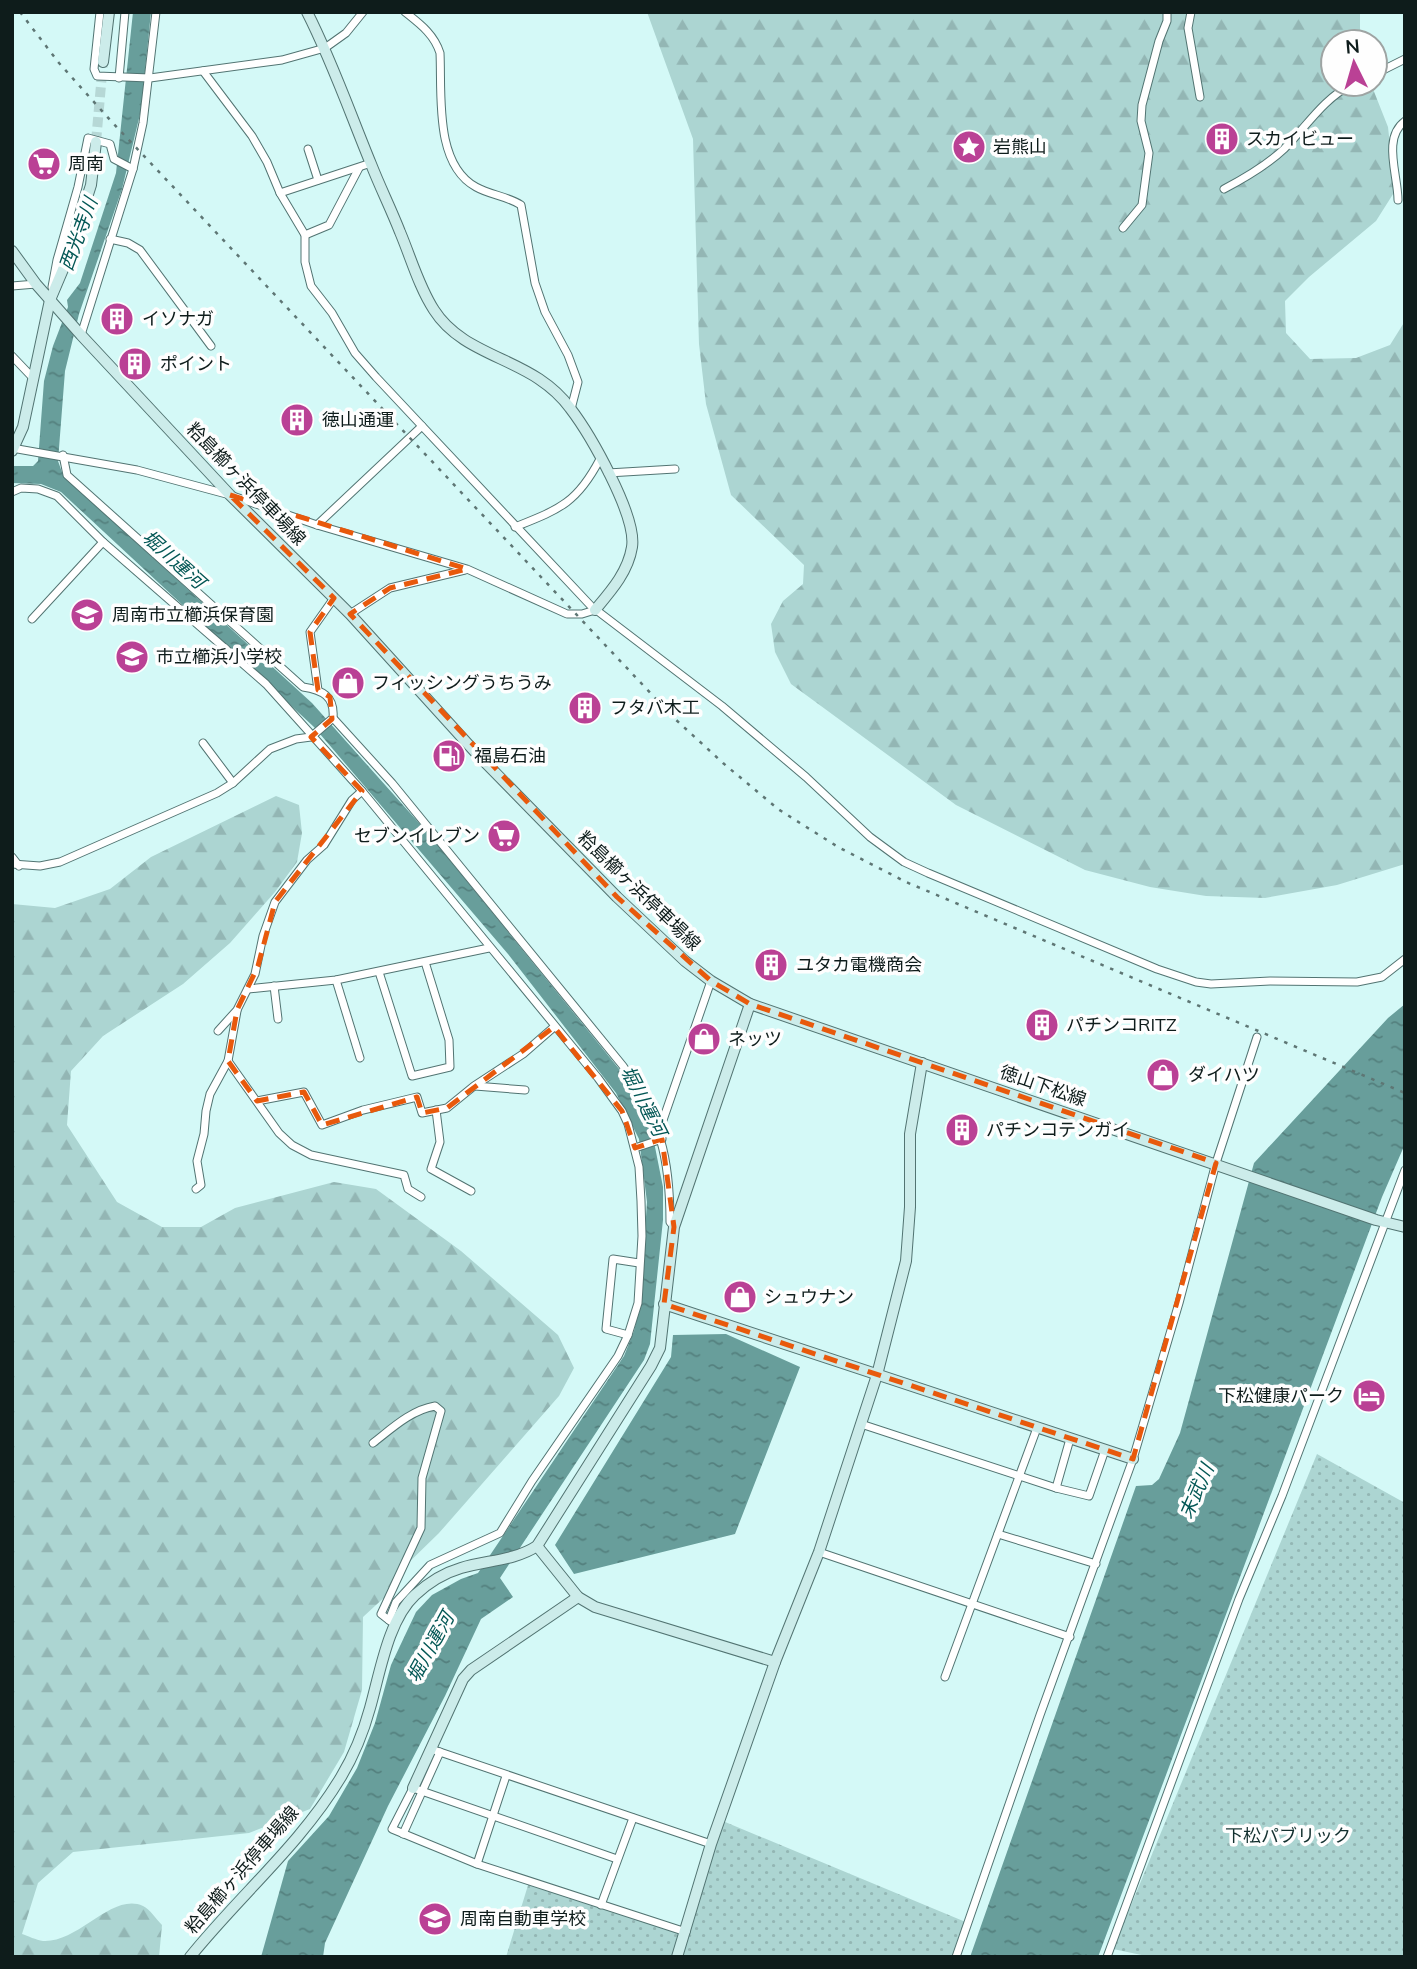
<svg xmlns="http://www.w3.org/2000/svg" width="1417" height="1969" font-family="Mulish,'Noto Sans JP',sans-serif">
  <defs>
    <pattern id="forest-firs" width="22" height="20" patternUnits="userSpaceOnUse" patternTransform="scale(1.75)"><rect width="22" height="20" fill="#acd5d2"/><path d="M5 1l3.5 6h-7zM16 11l3.5 6h-7z" fill="#93b6b4"/></pattern>
    <pattern id="park-dots" width="8" height="8" patternUnits="userSpaceOnUse" patternTransform="scale(1.75)"><rect width="8" height="8" fill="#acd5d2"/><path d="M2 2h.1M6 6h.1" fill="none" stroke="#93b6b4" stroke-width="1.8" stroke-linecap="round"/></pattern>
    <pattern id="water-ripples" width="26" height="14" patternUnits="userSpaceOnUse" patternTransform="scale(1.75)"><rect width="26" height="14" fill="#689e9b"/><path d="M2 4q2-2 4 0t4 0M15 11q2-2 4 0t4 0" fill="none" stroke="#54807e"/></pattern>
  </defs>
  <rect width="100%" height="100%" fill="#d4f9f7"/>
  <g fill="url(#forest-firs)">
    <polygon points="647,12 1360,12 1360,42 1333,42 1333,84 1371,84 1388,127 1395,191 1376,221 1309,277 1285,301 1286,333 1310,359 1356,358 1390,345 1405,321 1405,864 1337,885 1265,898 1206,896 1150,887 1085,870 956,805 791,684 775,652 771,624 783,601 803,584 804,565 731,495 706,404 699,344 693,139"/>
    <path d="M276,796l23,9 3,28 -5,29 -22,30 -45,51 -47,41 -80,52 -32,35 -4,54 50,77 45,25h39l34,-19 99,-26 42,7 85,62 97,84 16,33 -15,28 -120,137 -40,39 -11,22 -25,23 -1,73 -18,62 -34,57 -61,24 -176,19 -35,31 -16,51c6,2 14,6 21,7 36,2 69,-49 100,-35 7,3 13,13 19,19l-3,32h-147v-1053l43,4 55,-19 41,-32z"/>
  </g>
  <g fill="url(#park-dots)">
    <polygon points="1317,1454 1405,1503 1405,1957 1151,1957 1113,1949"/>
    <polygon points="718,1819 968,1923 956,1957 506,1957 529,1882 686,1931"/>
  </g>
  <g fill="url(#water-ripples)">
    <polygon points="133,12 151,12 141,110 122,189 79,314 65,371 58,461 63,475 312,703 427,832 624,1075 653,1137 663,1187 663,1220 650,1344 644,1360 500,1578 513,1597 481,1619 445,1696 388,1806 325,1943 323,1957 261,1957 288,1861 329,1816 357,1768 375,1723 391,1665 416,1612 432,1595 461,1579 478,1573 624,1356 634,1331 640,1305 647,1202 639,1139 616,1093 508,954 314,727 61,492 41,484 12,483 12,466 33,466 38,461 44,381 53,346 68,307 67,300 80,283 116,173"/>
    <polygon points="1405,1004 1405,1144 1382,1197 1098,1957 970,1957 1136,1486 1152,1485 1159,1479 1180,1433 1254,1163 1388,1018"/>
    <polygon points="726,1334 800,1367 735,1534 574,1574 555,1545 671,1357 673,1335"/>
  </g>
  <g fill="none" stroke-linecap="round" stroke-linejoin="round">
    <polyline stroke="#b6d8d6" stroke-width="10" stroke-dasharray="10 5" stroke-linecap="butt" points="96,142 103,62"/>
    <defs>
      <g id="street">
        <polyline points="100,12 94,69 97,76 150,78 282,60 325,48 346,33 363,12"/>
        <path d="M405,12c15,12 29,22 35,41 2,41 -6,111 36,134 14,8 31,9 45,18l14,78 10,29 23,43 10,27 -7,27"/>
        <polyline points="1191,12 1188,28 1200,97"/>
        <polyline points="203,71 252,136 267,162 280,193 305,235 305,262 311,286 332,313 355,353 376,377 591,606 722,706 806,777 870,837 904,862 928,873 1157,969 1196,982 1211,984 1270,981 1357,982 1382,977 1405,959"/>
        <polyline points="1375,74 1405,59"/>
        <polyline points="119,78 125,12"/>
        <polyline points="308,149 318,180"/>
        <path d="M1224,189c21,-11 42,-23 60,-40 24,-24 37,-48 68,-65"/>
        <polyline points="280,193 371,163"/>
        <path d="M1398,200c0,-25 -16,-62 7,-79"/>
        <polyline points="1123,228 1142,205 1149,153 1141,121 1142,105 1159,41 1167,21 1167,12"/>
        <polyline points="305,235 329,225 359,168"/>
        <polyline points="110,239 128,243 140,250 211,346"/>
        <polyline points="12,286 36,284"/>
        <polyline points="52,287 57,260 78,187 88,138 110,144 114,159 133,169"/>
        <polyline points="81,335 133,169 143,123 156,12"/>
        <polyline points="12,356 33,378"/>
        <polyline points="12,448 137,470 230,495 317,525 467,569 567,614 582,614 595,610"/>
        <polyline points="608,473 675,469"/>
        <polyline points="12,492 21,488 38,489 57,496 103,542 266,684 362,791 598,1078 622,1111 628,1124 639,1167 641,1201 642,1236 638,1303 628,1335 618,1356 532,1481 500,1533 430,1565 396,1602 389,1620"/>
        <polyline points="317,525 422,426"/>
        <path d="M515,527c45,-18 62,-24 85,-68"/>
        <polyline points="350,614 390,588 465,570"/>
        <polyline points="32,619 103,542"/>
        <polyline points="318,690 310,632 334,598"/>
        <path d="M333,718l59,65 231,283c37,54 47,90 47,156l4,5"/>
        <polyline points="203,743 233,783"/>
        <polyline points="12,857 19,866"/>
        <path d="M12,864l28,2 20,-4 157,-69 16,-10 37,-34 26,-10 15,-2 22,-19c2,-22 -11,-28 -30,-31l-236,-212 -4,-20"/>
        <polyline points="379,972 412,1076 450,1067 449,1040 425,962"/>
        <polyline points="336,980 360,1058"/>
        <polyline points="274,986 278,1019"/>
        <polyline points="248,989 336,980 489,948"/>
        <polyline points="218,1031 237,1010 255,974 263,936 275,902 307,860 324,845 352,800 362,791"/>
        <polyline points="228,1061 279,1133 292,1145 311,1155 404,1175 408,1189 421,1197"/>
        <polyline points="475,1086 525,1090"/>
        <polyline points="257,1101 304,1092 322,1125 363,1110 417,1097 422,1113 447,1108 474,1086 523,1054 554,1027"/>
        <polyline points="436,1110 440,1142 431,1169 471,1191"/>
        <polyline points="635,1148 662,1139 662,1123 711,981"/>
        <polyline points="196,1189 201,1185 197,1161 204,1134 206,1111 210,1094 228,1061 237,1011"/>
        <polyline points="628,1335 606,1329 613,1259 639,1263"/>
        <polyline points="861,1424 1056,1488 1089,1496 1105,1450"/>
        <path d="M373,1443c18,-14 38,-33 62,-37l6,5 -19,67 -1,50 -40,86 9,7"/>
        <polyline points="1056,1488 1070,1439"/>
        <polyline points="998,1534 1096,1564"/>
        <polyline points="819,1552 1070,1637"/>
        <polyline points="945,1677 1037,1428"/>
        <polyline points="431,1749 711,1844"/>
        <polyline points="403,1834 440,1752"/>
        <polyline points="617,1859 413,1788 392,1829 477,1864 686,1932"/>
        <polyline points="477,1864 506,1776"/>
        <polyline points="601,1905 633,1818"/>
        <polyline points="956,1957 1040,1715 1133,1459 1179,1303 1216,1163 1257,1037"/>
        <polyline points="1107,1957 1239,1599 1282,1496 1405,1170"/>
      </g>
      <g id="secondary">
        <path d="M307,12c25,49 43,101 64,152 9,23 20,45 29,68 11,26 19,55 34,78 24,38 71,46 105,69 12,8 23,18 31,29 20,26 67,108 62,139 -4,25 -21,44 -37,63"/>
        <polyline points="103,62 109,12"/>
        <polyline points="12,251 36,284 81,335 230,495 350,614 476,753 617,897 685,961 711,981 750,1004 1376,1220 1405,1227"/>
        <polyline points="12,451 23,427 50,300 67,260 91,185 96,142"/>
        <polyline points="664,1304 1133,1459"/>
        <polyline points="537,1546 578,1597 595,1607 775,1662"/>
        <polyline points="413,1788 463,1679 471,1670 578,1597"/>
        <path d="M190,1957c49,-61 111,-113 151,-180 12,-20 23,-47 29,-69 10,-35 18,-88 45,-113 13,-12 29,-22 46,-27 26,-8 53,-7 76,-22l114,-180 9,-18 14,-121 76,-223"/>
        <polyline points="677,1957 711,1844 775,1662 819,1552 877,1375 906,1261 910,1207 910,1134 922,1063"/>
      </g>
    </defs>
    <use href="#street" stroke="#527472" stroke-width="9"/>
    <use href="#secondary" stroke="#527472" stroke-width="12"/>
    <use href="#street" stroke="#fff" stroke-width="7"/>
    <use href="#secondary" stroke="#ccecea" stroke-width="10"/>
    <polyline stroke="#5e7674" stroke-width="2.5" stroke-dasharray="3.5 7" stroke-linecap="butt" points="20,12 59,63 111,121 674,718 723,763 778,809 838,847 906,882 1405,1093"/>
  </g>
  <path fill="none" stroke="#e8590c" stroke-width="5" stroke-dasharray="14 9" stroke-linejoin="round" d="M230,495l237,74 -77,19 -40,26 267,283 94,84 39,23 466,159 -83,296 -469,-155 10,-77 -12,-88 -27,9 -13,-37 -68,-84 -107,81 -25,5 -5,-16 -95,28 -18,-33 -47,9 -29,-40 9,-51 21,-44 17,-64 87,-111 -51,-54 21,-18 -2,-22 -12,-7 -8,-58 24,-34z"/>
  <defs>
    <symbol id="building-disc" viewBox="-11 -11 22 22"><circle r="9.5" fill="#ba4195" stroke="#fefefe"/><path d="M-4-6H4V6H1V3H-1V6H-4ZM-2.5-4.3h1.7v1.8h-1.7ZM.8-4.3h1.7v1.8H.8ZM-2.5-1h1.7V.8h-1.7ZM.8-1h1.7V.8H.8Z" fill="#fff"/></symbol>
    <symbol id="sight-disc" viewBox="-11 -11 22 22"><circle r="9.5" fill="#ba4195" stroke="#fefefe"/><path d="M0-6L1.8-2.2L6-1.7L2.9 1.2L3.7 5.4L0 3.3L-3.7 5.4L-2.9 1.2L-6-1.7L-1.8-2.2Z" fill="#fff"/></symbol>
    <symbol id="supermarket-disc" viewBox="-11 -11 22 22"><circle r="9.5" fill="#ba4195" stroke="#fefefe"/><path d="M-6-5.5h2.5l.6 2H6L4.5 2H-2.5L-4.4-4H-6ZM-1.5 3.2a1.3 1.3 0 1 0 .1 0ZM3 3.2a1.3 1.3 0 1 0 .1 0Z" fill="#fff"/></symbol>
    <symbol id="school-disc" viewBox="-11 -11 22 22"><circle r="9.5" fill="#ba4195" stroke="#fefefe"/><path d="M0-5L7-2L0 1L-7-2ZM-4 1L0 2.5L4 1V4Q0 6-4 4Z" fill="#fff"/></symbol>
    <symbol id="shop-disc" viewBox="-11 -11 22 22"><circle r="9.5" fill="#ba4195" stroke="#fefefe"/><path d="M-5-2.5h2.3a2.7 3.5 0 0 1 5.4 0H5L5.5 6h-11ZM-1.5-2.5h3a1.5 2.3 0 0 0-3 0Z" fill="#fff"/></symbol>
    <symbol id="fuel-disc" viewBox="-11 -11 22 22"><circle r="9.5" fill="#ba4195" stroke="#fefefe"/><path d="M-5.5-6h7V0h2V4h1.3V-2.5L3-4.5l.8-.8L6-3V5H2.5V1h-1V6h-7ZM-4.2-4.7v3.2H.2V-4.7Z" fill="#fff"/></symbol>
    <symbol id="hotel-disc" viewBox="-11 -11 22 22"><circle r="9.5" fill="#ba4195" stroke="#fefefe"/><path d="M-6-4.5h1.5V1H6V5H4.5V3h-9V5H-6ZM-4 0a1.8 1.8 0 1 1 3.6 0ZM.5 0V-2.5h3Q6-2.5 6 0Z" fill="#fff"/></symbol>
  </defs>
  <g fill-rule="evenodd">
    <use href="#building-disc" x="1203" y="120" width="38" height="38"/>
    <use href="#sight-disc" x="950" y="128" width="38" height="38"/>
    <use href="#supermarket-disc" x="25" y="145" width="38" height="38"/>
    <use href="#building-disc" x="98" y="300" width="38" height="38"/>
    <use href="#building-disc" x="116" y="345" width="38" height="38"/>
    <use href="#building-disc" x="278" y="401" width="38" height="38"/>
    <use href="#school-disc" x="68" y="596" width="38" height="38"/>
    <use href="#school-disc" x="113" y="638" width="38" height="38"/>
    <use href="#shop-disc" x="329" y="664" width="38" height="38"/>
    <use href="#building-disc" x="566" y="689" width="38" height="38"/>
    <use href="#fuel-disc" x="430" y="737" width="38" height="38"/>
    <use href="#supermarket-disc" x="485" y="817" width="38" height="38"/>
    <use href="#building-disc" x="752" y="946" width="38" height="38"/>
    <use href="#building-disc" x="1023" y="1006" width="38" height="38"/>
    <use href="#shop-disc" x="685" y="1020" width="38" height="38"/>
    <use href="#shop-disc" x="1144" y="1056" width="38" height="38"/>
    <use href="#building-disc" x="943" y="1111" width="38" height="38"/>
    <use href="#shop-disc" x="721" y="1278" width="38" height="38"/>
    <use href="#hotel-disc" x="1350" y="1377" width="38" height="38"/>
    <use href="#school-disc" x="416" y="1900" width="38" height="38"/>
  </g>
  <g text-anchor="middle" stroke-width="7" stroke-linejoin="round" paint-order="stroke">
    <g font-size="18" fill="#0e1c1b" stroke="#fefefe" text-anchor="start">
      <text x="1246" y="145">スカイビュー</text>
      <text x="993" y="153">岩熊山</text>
      <text x="68" y="170">周南</text>
      <text x="142" y="325">イソナガ</text>
      <text x="160" y="370">ポイント</text>
      <text x="322" y="426">徳山通運</text>
      <text x="112" y="621">周南市立櫛浜保育園</text>
      <text x="156" y="663">市立櫛浜小学校</text>
      <text x="372" y="689">フィッシングうちうみ</text>
      <text x="610" y="714">フタバ木工</text>
      <text x="474" y="762">福島石油</text>
      <text x="480" y="842" text-anchor="end">セブンイレブン</text>
      <text x="796" y="971">ユタカ電機商会</text>
      <text x="1066" y="1031">パチンコRITZ</text>
      <text x="728" y="1045">ネッツ</text>
      <text x="1188" y="1081">ダイハツ</text>
      <text x="986" y="1136">パチンコテンガイ</text>
      <text x="764" y="1303">シュウナン</text>
      <text x="1344" y="1402" text-anchor="end">下松健康パーク</text>
      <text x="460" y="1925">周南自動車学校</text>
    </g>
    <g font-size="18" fill="#0e1c1b" stroke="#fefefe">
      <text transform="translate(246 484) rotate(46)" y="6">粭島櫛ヶ浜停車場線</text>
      <text transform="translate(639 891) rotate(44)" y="6">粭島櫛ヶ浜停車場線</text>
      <text transform="translate(1043 1086) rotate(19)" y="6">徳山下松線</text>
      <text transform="translate(242 1870) rotate(-49)" y="6">粭島櫛ヶ浜停車場線</text>
    </g>
    <g font-size="18" fill="#13302f" stroke="#fefefe">
      <text x="1288" y="1842">下松パブリック</text>
    </g>
    <g font-size="19" font-style="italic" fill="#035755" stroke="#fefefe">
      <text transform="translate(78 234) rotate(-70)" y="7">西光寺川</text>
      <text transform="translate(174 559) rotate(42)" y="7">堀川運河</text>
      <text transform="translate(644 1101) rotate(63)" y="7">堀川運河</text>
      <text transform="translate(1196 1491) rotate(-66)" y="7">末武川</text>
      <text transform="translate(430 1647) rotate(-61)" y="7">堀川運河</text>
    </g>
  </g>
  <rect width="1417" height="1969" fill="none" stroke="#0e1c1b" stroke-width="28"/>
  <g transform="translate(1354 63) rotate(355)"><circle r="33" fill="#fefefe" stroke="#9ea4a3" stroke-width="2"/>
  <path d="M0-5L12 26L0 18L-12 26Z" fill="#ba4195"/>
  <text y="-10" font-size="19" font-weight="bold" text-anchor="middle" fill="#0e1c1b">N</text>
  </g>
</svg>
